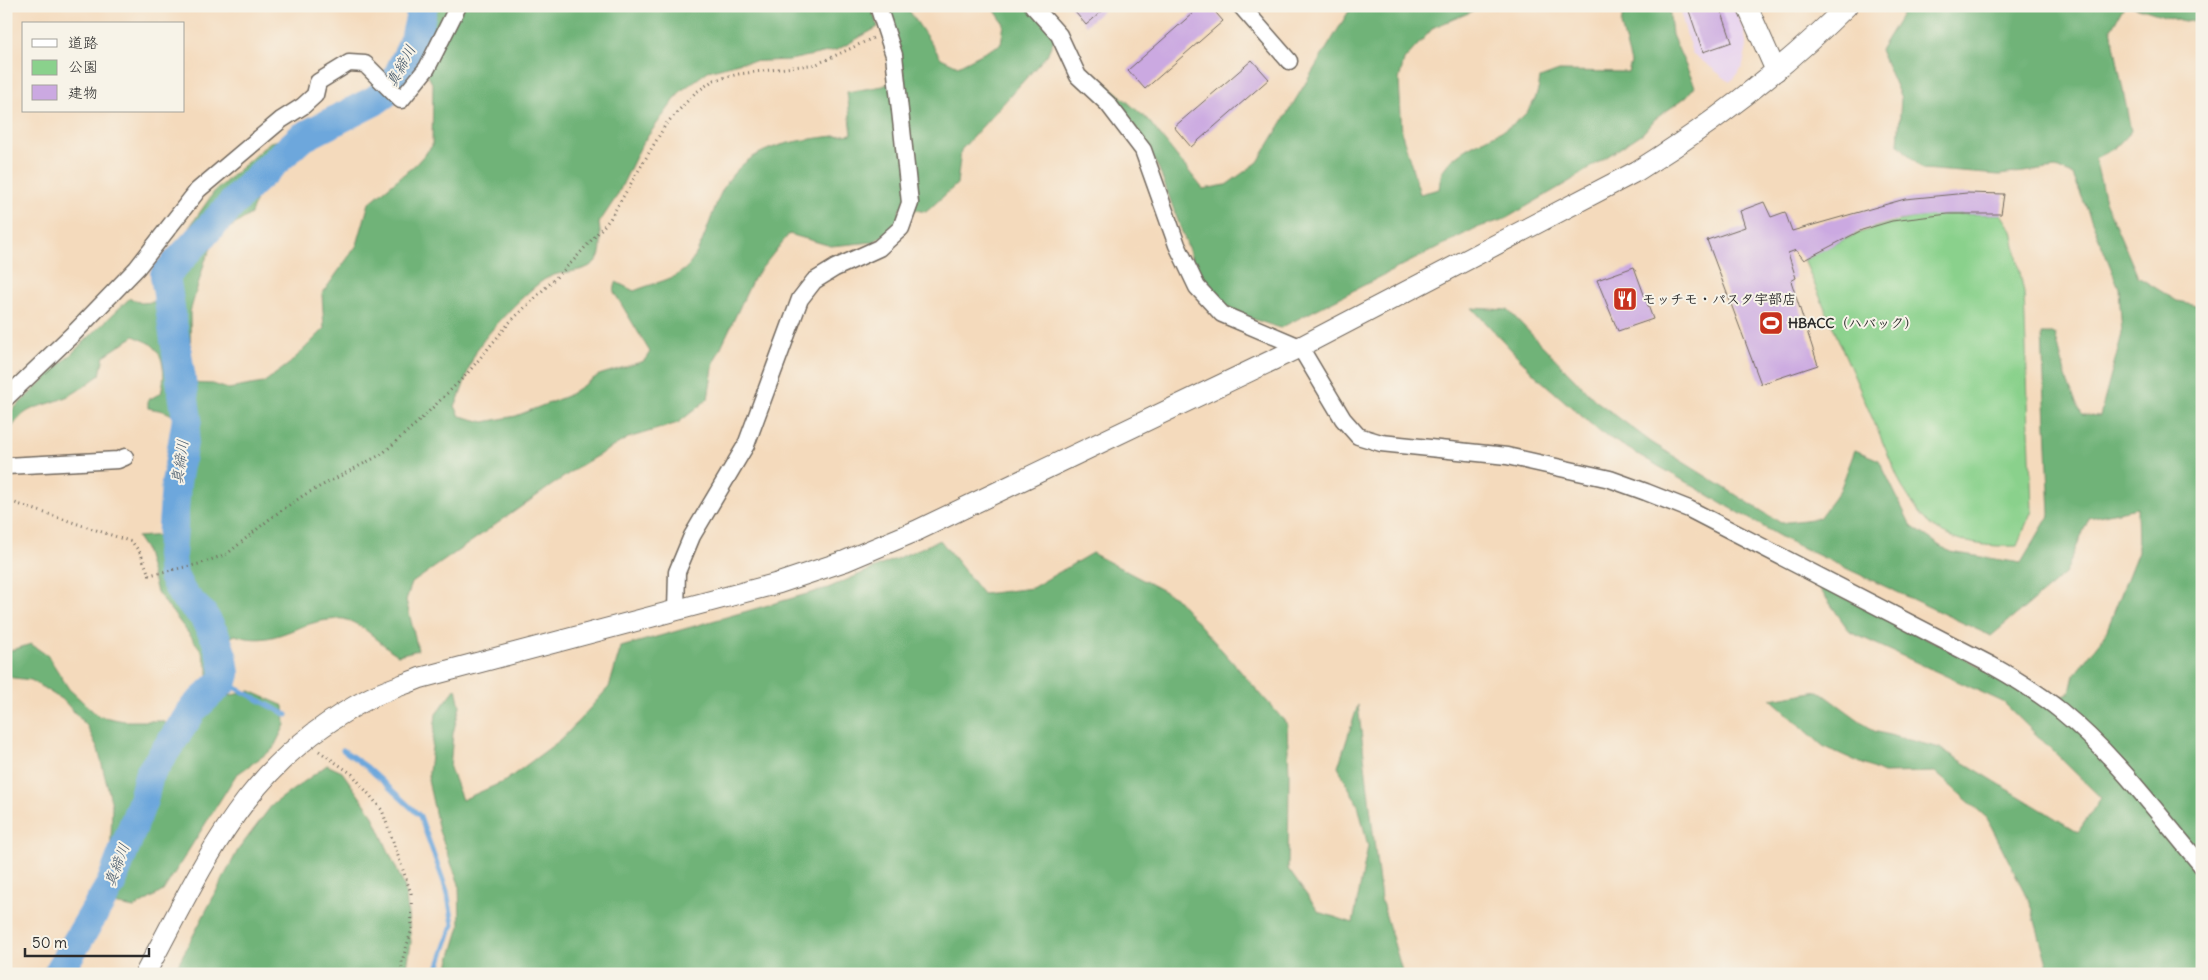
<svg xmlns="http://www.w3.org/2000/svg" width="2208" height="980" font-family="Delius,'Klee One',sans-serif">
  <rect width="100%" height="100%" fill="#f7f3e8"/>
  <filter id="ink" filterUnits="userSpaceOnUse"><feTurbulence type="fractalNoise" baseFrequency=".02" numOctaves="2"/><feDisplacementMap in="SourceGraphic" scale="10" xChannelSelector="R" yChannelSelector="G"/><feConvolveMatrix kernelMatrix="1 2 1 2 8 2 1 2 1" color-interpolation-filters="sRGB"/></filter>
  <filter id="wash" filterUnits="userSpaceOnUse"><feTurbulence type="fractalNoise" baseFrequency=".0096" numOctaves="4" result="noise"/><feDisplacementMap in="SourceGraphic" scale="20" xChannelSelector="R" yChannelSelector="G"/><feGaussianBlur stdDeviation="1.12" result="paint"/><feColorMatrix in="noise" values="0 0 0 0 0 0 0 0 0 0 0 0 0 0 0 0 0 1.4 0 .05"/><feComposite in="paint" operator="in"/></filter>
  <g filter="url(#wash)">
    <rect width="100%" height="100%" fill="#f4dabc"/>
    <polygon fill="#e7d2ef" points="1683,6 1733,6 1744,30 1747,47 1742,68 1730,82 1692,53 1681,15"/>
    <path fill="#8ad18c" stroke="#5a7e5c" d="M1948,214h53l11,17 12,62 8,217 -15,36c-29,1 -59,-2 -84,-19 -13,-9 -22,-27 -31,-40l-98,-227c53,-29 84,-41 144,-46z"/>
    <g fill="#6fb378" stroke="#4d6f52">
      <path d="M409,6h462l7,21 -41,23 -47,10 -48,2 -34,9 -27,20 -39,53 -25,52 -18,27c1,13 6,30 -5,40 -12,11 -33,7 -47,15 -17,9 -63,57 -71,74 -9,17 -12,37 -21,54l5,10 24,6 32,-6 51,-20 32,-21 45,-14 6,-9 -36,-60 2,-10 18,9c18,-8 43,-11 55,-26 11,-13 22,-47 28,-63 24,-61 79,-61 135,-68l-5,-42 36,-6 21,-11 -6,-29 -14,-40h22l35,52 17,8 43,-22 3,-20 -12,-18h37l26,31 -8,18 -86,95 -4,34 -31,28 -26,-5 -3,20 -24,15 -42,4 -42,-12 -36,45 -39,83 -6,37 -30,24 -50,15 -50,29 -166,116 -6,17 12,50 -20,5c-19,-11 -32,-30 -54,-36 -5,-1 -11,1 -16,1 -35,4 -55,28 -93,15l-17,10c1,17 3,30 -10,41v-18l-7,-18 -44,-58 -12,-43 -8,-12 27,-2 18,-49 -1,-67 -17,-8 -16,-3v-8l13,-7c4,-15 5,-36 -9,-48 -4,-4 -13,-6 -18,-9l-30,20 -4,19c-11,7 -22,17 -34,22 -31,14 -40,5 -60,40v-21l124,-118 11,5 13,-1 6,-26 22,-38 32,-46 56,-50 14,-3 8,15 -34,39 -7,21 -34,22 -12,25 -15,51 1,64 -4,7 26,1 15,5 35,-6 26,-19 35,-35 -2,-35 35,-49 12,-42 47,-39 16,-18 1,-61 -13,-24 -19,-2z"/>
      <path d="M1352,6h123l-4,6 -37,15 -30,33 -5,20 3,54 18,60 19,-5c1,-5 1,-14 4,-19 27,-40 92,-31 97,-92l19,-7 69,1 3,-9 -10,-38 3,-19h45l3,29 23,51 -9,11 -31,22 -12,14 -73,48 -65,38 -29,9 -196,100 -39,-13 -27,-16 -19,-32 -36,-98 -21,-38 -22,-29 -18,-19 2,-5 48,42 55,69 23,-4 32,-23z"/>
      <path d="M1907,6h217l-13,23 20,102 -16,17 -20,10 10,43 33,76 39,24 25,5v668h-152l-20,-71 -43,-85 -52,-46 -52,1 -60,-27 -52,-47 48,-8 55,40 66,17 138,84 23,-34 -98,-96 -153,-70 -33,-47c78,36 154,74 228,119l25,-12 4,-17 31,-40 33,-84 -1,-43 -48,10 -24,56 -74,62 -203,-95 -187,-108 -64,-56 -65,-69 36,2 87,90 56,42 130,81 38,-5 21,-28 15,-40 24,10 32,66 39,26 71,11 29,-49 -8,-180h13l13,50 14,31 18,1 22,-82 -3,-46 -46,-113 -17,-7 -57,7 -77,-6 -24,-25 3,-46 -21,-48z"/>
      <polygon points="2132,6 2202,6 2202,20 2184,22"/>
      <polygon points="940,540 983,594 1032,588 1092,553 1175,597 1287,724 1289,775 1288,869 1319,912 1353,923 1368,846 1358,805 1338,767 1358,705 1381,899 1403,974 449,974 449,963 460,926 459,884 439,831 428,780 436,714 456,688 460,706 453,733 450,768 462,800 505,781 563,738 609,687 621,647 828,588"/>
      <polygon points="31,644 48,656 69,689 98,716 124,721 162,721 184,734 214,699 250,691 284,706 285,725 273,749 236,775 163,891 134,908 109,903 112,805 98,749 87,726 64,701 31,680 6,677 6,652"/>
      <polygon points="327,765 342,772 372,814 405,888 411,942 406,974 173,974 238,850 272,805"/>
    </g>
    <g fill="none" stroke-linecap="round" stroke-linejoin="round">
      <g stroke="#6da7dc" stroke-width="5">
        <polyline points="223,681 287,715"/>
        <polyline points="343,750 367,767 420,816 447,891 453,924 436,974"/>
      </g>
      <polyline stroke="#6da7dc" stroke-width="30" points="58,974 111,884 143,800 149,775 194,708 223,681 225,674 223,659 215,636 203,615 183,595 173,576 171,555 176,483 187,419 165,275 251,184 301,138 374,101 392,88 415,40 423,6"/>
    </g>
    <g id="blocks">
      <g fill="#cba9e1">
        <polygon points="1070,6 1108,6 1086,25"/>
        <polygon points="1201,6 1210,6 1223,21 1145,89 1128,70"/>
        <polygon points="1703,6 1707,6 1709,11 1720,7 1732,42 1703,52 1689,11"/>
        <polygon points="1252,60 1269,79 1191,147 1174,127"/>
        <polygon points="1967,193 2004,194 2001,214 1948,214 1892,221 1862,230 1804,260 1796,250 1788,253 1796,278 1791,281 1818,365 1761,384 1707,240 1745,227 1740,211 1764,202 1771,217 1785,212 1792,231 1905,199"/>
        <polygon points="1634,267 1653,319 1618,331 1597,280"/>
      </g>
    </g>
  </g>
  <g filter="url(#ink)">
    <use href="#blocks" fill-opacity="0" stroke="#71685e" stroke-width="1"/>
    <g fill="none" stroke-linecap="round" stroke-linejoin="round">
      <defs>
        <g id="minor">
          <path d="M1033,6l26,29 19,41 30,28 35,46 34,95 20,42 25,27 78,33 43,72 15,17 23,7 126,13 103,23 36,13 43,17 302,156c25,14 48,28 70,46 54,44 96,102 141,155"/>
          <polyline points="1241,6 1289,61"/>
          <polyline points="6,398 75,332 137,268 198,190 281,120 303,106 315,95 318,82 349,63 365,64 401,100 427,68 458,6"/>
          <polyline points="6,466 118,460 125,457"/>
          <polyline points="676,611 677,572 692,536 746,445 800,299 814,281 835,268 879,248 901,228 910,203 894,55 878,6"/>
        </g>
        <g id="tertiary">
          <polyline points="1747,6 1776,71"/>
          <path d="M145,974c62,-115 101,-213 225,-276 16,-8 33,-13 50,-20l359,-95 66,-22 71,-30 384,-184 337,-176c76,-47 146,-102 210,-165"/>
        </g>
      </defs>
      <use href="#minor" stroke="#71685e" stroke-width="19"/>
      <use href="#tertiary" stroke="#71685e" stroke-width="22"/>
      <g stroke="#71685e" stroke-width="3" stroke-dasharray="1 4" stroke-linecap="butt">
        <polyline points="6,500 132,542 141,554 149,575 199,564 227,554 272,517 304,495 382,454 418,422 466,375 510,322 574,260 610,219 666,124 695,93 714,80 739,74 817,64 873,38"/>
        <polyline points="319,751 352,774 382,810 411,893 412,929 402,961 402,974"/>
      </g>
      <use href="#minor" stroke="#fff" stroke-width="16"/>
      <use href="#tertiary" stroke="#fff" stroke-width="20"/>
    </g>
  </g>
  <defs>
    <symbol id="restaurant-square" viewBox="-11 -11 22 22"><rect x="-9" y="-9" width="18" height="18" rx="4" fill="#c8321e" stroke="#f7f3e8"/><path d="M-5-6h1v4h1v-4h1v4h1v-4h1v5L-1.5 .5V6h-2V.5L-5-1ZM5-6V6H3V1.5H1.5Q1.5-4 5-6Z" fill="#fff"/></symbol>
    <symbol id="stadium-square" viewBox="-11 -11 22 22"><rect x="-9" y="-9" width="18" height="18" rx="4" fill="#c8321e" stroke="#f7f3e8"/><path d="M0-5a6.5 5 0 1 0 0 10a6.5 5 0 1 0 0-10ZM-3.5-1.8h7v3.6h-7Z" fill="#fff"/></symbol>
  </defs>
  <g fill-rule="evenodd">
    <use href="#restaurant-square" x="1611" y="285" width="28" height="28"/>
    <use href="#stadium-square" x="1757" y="309" width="28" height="28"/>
  </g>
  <g text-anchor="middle" stroke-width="4" stroke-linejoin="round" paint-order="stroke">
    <g font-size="14" font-weight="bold" fill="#2b2b2b" stroke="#f7f3e8" text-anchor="start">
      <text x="1642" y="304">モッチモ・パスタ宇部店</text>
      <text x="1788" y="328">HBACC（ハバック）</text>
    </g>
    <g font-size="15" font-style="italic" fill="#425669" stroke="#f7f3e8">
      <text transform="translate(401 66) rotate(-62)" y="5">真締川</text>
      <text transform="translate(180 462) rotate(-82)" y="5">真締川</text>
      <text transform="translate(117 865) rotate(-69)" y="5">真締川</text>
    </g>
  </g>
  <rect width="2208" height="980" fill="none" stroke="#f7f3e8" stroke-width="25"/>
  <rect x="22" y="22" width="162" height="90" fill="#f7f3e8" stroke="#a5a39c"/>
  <rect x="32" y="39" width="25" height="8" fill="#ffffff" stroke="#a5a39c"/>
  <text x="68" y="48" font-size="15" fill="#2b2b2b">道路</text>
  <rect x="32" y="60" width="25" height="15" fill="#8ad18c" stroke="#a5a39c"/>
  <text x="68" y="72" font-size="15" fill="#2b2b2b">公園</text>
  <rect x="32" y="85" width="25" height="15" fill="#cba9e1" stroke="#a5a39c"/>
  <text x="68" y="98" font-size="15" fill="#2b2b2b">建物</text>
  <path d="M25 948v8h124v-8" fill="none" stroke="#2b2b2b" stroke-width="2.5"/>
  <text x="32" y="948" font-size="15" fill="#2b2b2b" stroke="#f7f3e8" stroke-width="4" paint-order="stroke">50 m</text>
</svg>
